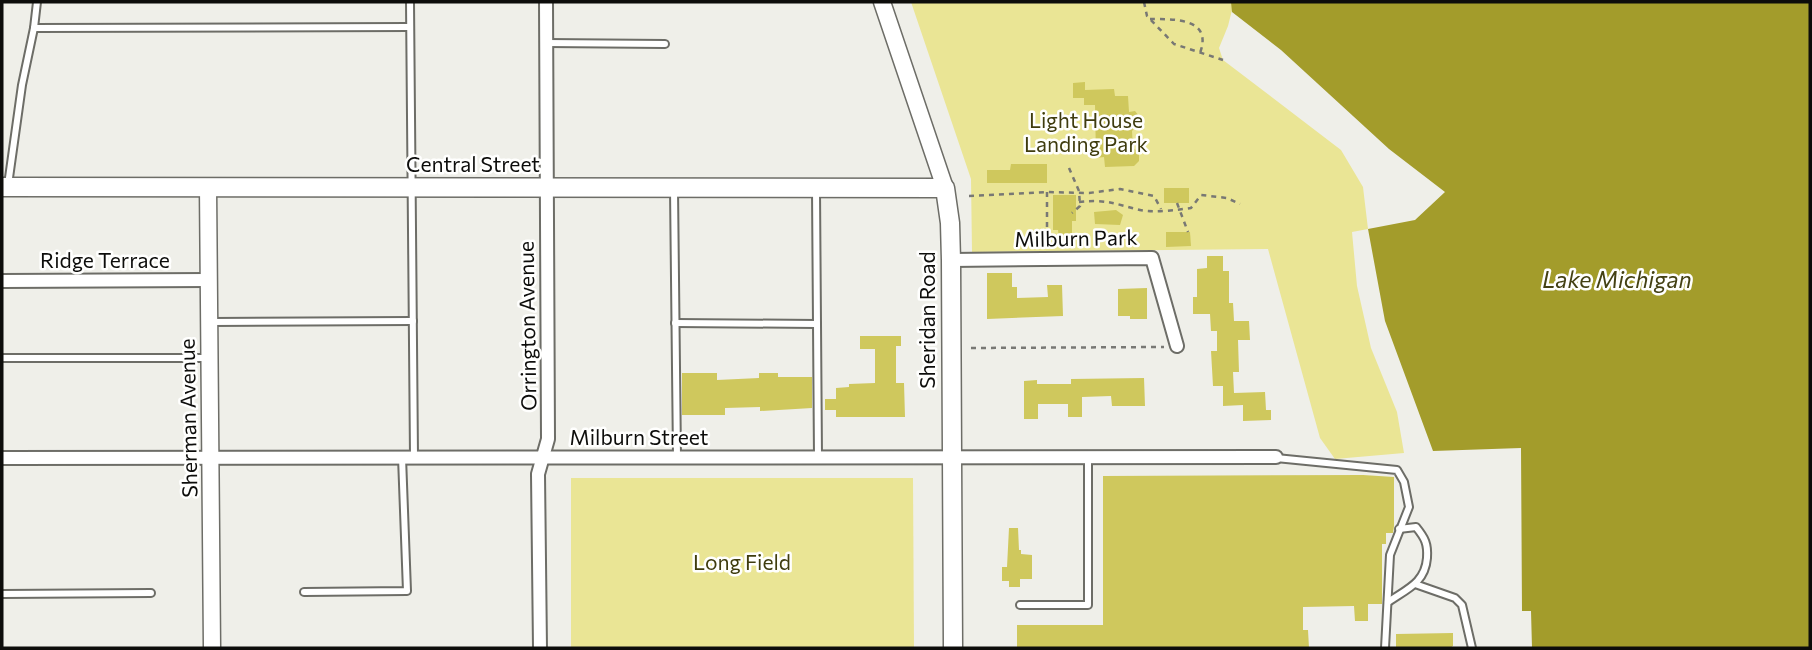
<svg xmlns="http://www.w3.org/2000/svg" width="1812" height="650" font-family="Commissioner,sans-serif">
  <rect width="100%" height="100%" fill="#efefe9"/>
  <g fill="#eae595">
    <polygon points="911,2 1234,2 1228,26 1219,48 1223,60 1341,150 1363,187 1368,229 1352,232 1357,286 1371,348 1397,412 1404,453 1335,459 1320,438 1268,249 972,252 971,179"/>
    <polygon points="571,478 913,478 914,648 571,648"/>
  </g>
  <polygon fill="#a39c2b" points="1231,2 1810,2 1810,648 1532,648 1531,611 1522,611 1521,448 1433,451 1385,321 1368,229 1415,220 1445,192 1389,149 1281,50 1232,12"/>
  <g fill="#cfc85d">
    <polygon points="1085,82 1085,90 1114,89 1115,96 1128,96 1129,112 1135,111 1139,116 1139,123 1132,131 1133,148 1139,152 1139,161 1134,166 1105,167 1104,157 1096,158 1095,105 1084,105 1084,98 1073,98 1073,83"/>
    <polygon points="1011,164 1047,164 1047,183 987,183 987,170 1010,170"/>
    <rect x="1164" y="188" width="25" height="15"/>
    <polygon points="1053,195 1076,195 1076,221 1072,221 1072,238 1059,239 1058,230 1053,230"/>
    <polygon points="1116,210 1123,215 1120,225 1095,224 1094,212"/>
    <polygon points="1166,232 1190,232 1191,246 1166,247"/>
    <polygon points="1207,256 1223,256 1223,271 1229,271 1229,303 1233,303 1234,321 1249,321 1250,340 1238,340 1239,372 1233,372 1234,393 1265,392 1266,410 1271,410 1271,420 1243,421 1243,405 1223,406 1223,386 1213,386 1211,351 1217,351 1217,331 1211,331 1210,314 1193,314 1193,297 1197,297 1197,269 1207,268"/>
    <polygon points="987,273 1012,273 1012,287 1017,287 1017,298 1048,297 1047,285 1062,285 1063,316 987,319"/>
    <polygon points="1147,288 1147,319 1130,319 1130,316 1118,316 1118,289"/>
    <polygon points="860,336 901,336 901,346 896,346 896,383 904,383 905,417 836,417 836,410 825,410 825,399 836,399 836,388 849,387 849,384 875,383 875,349 860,349"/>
    <polygon points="682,373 717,373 717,380 759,378 759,373 778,373 778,377 812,377 812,408 760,411 760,407 725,408 725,415 682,415"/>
    <polygon points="1144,378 1145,406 1112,406 1111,396 1082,397 1082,417 1068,417 1068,404 1038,404 1038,419 1024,419 1024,381 1037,380 1037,384 1071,384 1071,379"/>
    <polygon points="1363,475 1394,477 1394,526 1393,533 1386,533 1386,544 1382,544 1382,604 1368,604 1368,621 1355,621 1354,606 1303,607 1303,630 1308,630 1309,648 1017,648 1017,625 1103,625 1103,476"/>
    <polygon points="1009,528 1018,528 1019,550 1021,550 1021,554 1032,555 1032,579 1020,579 1020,587 1009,587 1009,581 1002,581 1002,567 1007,567"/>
    <polygon points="1453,633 1453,646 1450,648 1396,648 1396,634"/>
  </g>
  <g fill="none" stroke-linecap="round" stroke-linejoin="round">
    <defs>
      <g id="service">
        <polyline points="410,2 414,457"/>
        <polyline points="34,28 410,27"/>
        <polyline points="546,43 665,44"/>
        <polyline points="8,185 22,85 34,28 37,2"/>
        <polyline points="674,189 677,457"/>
        <polyline points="816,190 818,457"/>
        <polyline points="211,322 413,321"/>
        <polyline points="675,323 817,324"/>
        <polyline points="2,358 210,358"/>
        <polyline points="1276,458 1397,470 1404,482 1409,507 1390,555 1385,648"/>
        <polyline points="1415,584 1455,598 1462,605 1472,648"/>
        <polyline points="304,592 407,591 402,457"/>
        <polyline points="2,594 151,593"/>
        <path d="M1388,602c19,-13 37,-19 39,-44 1,-14 -2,-20 -11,-31l-17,2"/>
        <polyline points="1020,605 1088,605 1088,458"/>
      </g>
      <g id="minor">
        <polyline points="951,260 1152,258 1177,346"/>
        <polyline points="2,281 209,280"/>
        <polyline points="2,458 1276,457"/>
        <polyline points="540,648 538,474 548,439 546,2"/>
      </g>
      <g id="tertiary">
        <polyline points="882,2 945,188"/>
        <polyline points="208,187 212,648"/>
      </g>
      <polyline id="secondary" points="2,187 945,188 950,223 951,260 953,648"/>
    </defs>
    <use href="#service" stroke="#6d6d67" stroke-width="10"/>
    <use href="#minor" stroke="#6d6d67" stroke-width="16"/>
    <use href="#tertiary" stroke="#6d6d67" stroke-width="19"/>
    <use href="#secondary" stroke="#6d6d67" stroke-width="21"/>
    <g stroke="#787874" stroke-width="2.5" stroke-dasharray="5 5" stroke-linecap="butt">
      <polyline points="1144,2 1147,16 1174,44 1223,60"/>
      <path d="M1150,19c24,0 63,-1 50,34"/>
      <polyline points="1069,168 1079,191 1080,206 1072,213"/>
      <polyline points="1047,192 1047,238"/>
      <polyline points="969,196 1047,192 1089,193 1120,189 1154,196 1161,209"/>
      <path d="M1079,202c28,-3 36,2 61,8 13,3 37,0 51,-2l10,-13 26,3 13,6"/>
      <polyline points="1177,203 1188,232"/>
      <polyline points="971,348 1164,347"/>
    </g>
    <use href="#service" stroke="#fff" stroke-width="6"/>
    <use href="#minor" stroke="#fff" stroke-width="12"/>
    <use href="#tertiary" stroke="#fff" stroke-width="16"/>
    <use href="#secondary" stroke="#fff" stroke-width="18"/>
  </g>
  <g text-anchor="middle" stroke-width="5" stroke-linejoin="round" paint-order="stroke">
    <g font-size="21" fill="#3f3c0e" stroke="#fffffe">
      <text x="1086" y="128">Light House<tspan x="1086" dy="24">Landing Park</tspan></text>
      <text x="742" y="570">Long Field</text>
    </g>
    <g font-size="21" fill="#0d0d0b" stroke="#fffffe">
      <text x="473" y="172">Central Street</text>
      <text transform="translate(1076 239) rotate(-1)" y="7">Milburn Park</text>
      <text x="105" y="268">Ridge Terrace</text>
      <text transform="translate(928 320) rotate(-90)" y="7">Sheridan Road</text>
      <text transform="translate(528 326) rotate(-91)" y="7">Orrington Avenue</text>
      <text transform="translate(189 418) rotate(-91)" y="7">Sherman Avenue</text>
      <text x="639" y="445">Milburn Street</text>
    </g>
    <g font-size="23" font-style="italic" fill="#444114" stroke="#fffffe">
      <text x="1617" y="288">Lake Michigan</text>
    </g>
  </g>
  <rect width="1812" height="650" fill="none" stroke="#0d0d0b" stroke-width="7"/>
</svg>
